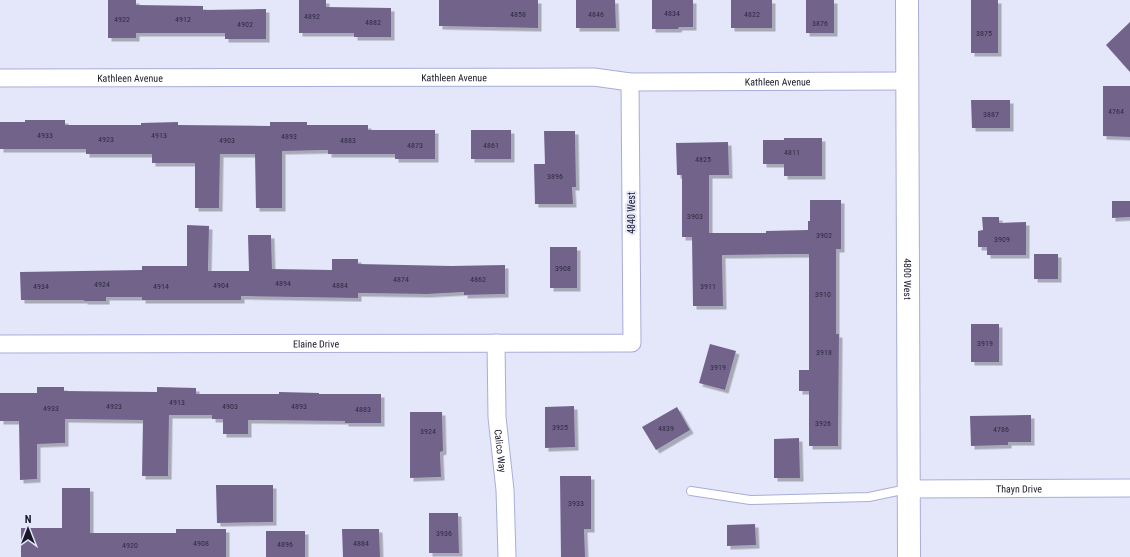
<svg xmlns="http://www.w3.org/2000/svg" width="1130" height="557" font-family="'Roboto Condensed',sans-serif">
  <defs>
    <filter id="shadow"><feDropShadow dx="3.5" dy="3.5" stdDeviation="0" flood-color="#0004"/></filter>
  </defs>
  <rect width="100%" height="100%" fill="#e4e6f9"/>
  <g fill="#72648b" filter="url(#shadow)">
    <polygon points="108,0 136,0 136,5 203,6 203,10 266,9 266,39 225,39 225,33 136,33 136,38 108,38"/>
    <polygon points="299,0 326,0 326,7 391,8 391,37 354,37 354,33 299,33"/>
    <polygon points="439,0 538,0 538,28 439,26"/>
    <polygon points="576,0 615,0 616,28 576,28"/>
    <polygon points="652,0 693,0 693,27 679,27 678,29 652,29"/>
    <rect x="731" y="0" width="41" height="28"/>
    <rect x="806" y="0" width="28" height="33"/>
    <rect x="971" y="0" width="27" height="53"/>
    <polygon points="1130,22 1130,72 1106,45"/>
    <polygon points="1103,86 1130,86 1130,137 1103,136"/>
    <polygon points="971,100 1010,100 1010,128 972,128"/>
    <polygon points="25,120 65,120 65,125 141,125 141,123 178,122 178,125 270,126 270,122 307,122 307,125 368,125 368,130 435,130 435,159 395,159 395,154 328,154 328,150 282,151 282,208 256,208 255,154 220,154 219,208 195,208 195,163 152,163 152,154 86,154 86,149 0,149 0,122 25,122"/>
    <rect x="471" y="130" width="40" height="29"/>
    <polygon points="544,131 575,131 576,187 572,187 573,204 535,204 534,164 545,164"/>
    <polygon points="784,138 822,138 822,176 784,176 784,164 763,164 763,140 784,140"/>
    <polygon points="728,142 729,175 709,175 709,233 766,233 766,231 808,230 808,221 810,221 810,200 841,200 841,249 836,249 836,334 839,334 838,446 809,446 809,391 799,391 799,370 809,370 809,254 722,255 723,306 693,306 692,237 682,237 682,175 677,175 676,143"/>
    <polygon points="1112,201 1130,201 1130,217 1112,218"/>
    <polygon points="982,217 999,217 999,223 1026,222 1026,255 987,255 987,247 978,247 978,231 983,230"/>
    <polygon points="187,225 209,226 208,271 249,271 248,235 271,235 272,269 332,270 332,259 358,259 358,264 451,266 505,265 505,294 464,295 464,292 427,294 358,293 358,298 241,296 241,300 142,300 142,297 106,297 106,301 84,301 84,300 21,300 20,272 142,270 142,266 187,266"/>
    <rect x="550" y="247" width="27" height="41"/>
    <rect x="1034" y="254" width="24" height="25"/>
    <rect x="971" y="324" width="28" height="38"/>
    <polygon points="710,344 736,351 725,390 699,383"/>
    <polygon points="37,387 64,387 64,391 157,392 157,387 196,388 196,394 279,394 279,392 319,393 319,394 381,394 381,423 345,423 345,421 248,420 248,434 223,434 223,419 212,419 212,415 169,415 168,476 142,476 143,420 65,419 65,443 37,444 37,479 20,480 19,421 0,421 0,393 37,393"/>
    <polygon points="574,406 575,447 545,448 545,407"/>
    <polygon points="677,407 690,430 656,450 642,427"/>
    <polygon points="410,412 442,412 443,451 440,452 441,477 410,478"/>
    <polygon points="1031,415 1031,442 1008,442 1008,445 971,446 970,416"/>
    <polygon points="799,438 800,478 774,478 774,439"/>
    <polygon points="560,476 591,476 591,529 584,529 585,557 561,557"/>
    <polygon points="216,485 273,485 273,522 217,523"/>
    <polygon points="62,488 90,488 90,533 176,533 176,529 226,529 226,557 21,557 21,528 62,528"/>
    <polygon points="429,513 458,513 459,553 429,553"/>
    <polygon points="755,524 756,545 727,546 727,525"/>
    <polygon points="342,529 379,529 380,557 343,557"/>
    <rect x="266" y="531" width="39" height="26"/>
  </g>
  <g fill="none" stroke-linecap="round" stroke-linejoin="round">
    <defs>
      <polyline id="service" points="691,491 750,500 869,497 907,489"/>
      <g id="minor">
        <path id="s1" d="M0,78l594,-1 36,5 278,-1"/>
        <path id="s2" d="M496,343l1,74 8,73 2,67"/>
        <path id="s3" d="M0,344l632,-1 -2,-261"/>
        <path id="s4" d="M909,489l221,-1"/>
      </g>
      <g id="secondary">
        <path id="s5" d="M907,0l2,557"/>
      </g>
    </defs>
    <use href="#service" stroke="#a9add8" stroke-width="10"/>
    <use href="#minor" stroke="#a9add8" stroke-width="19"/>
    <use href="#secondary" stroke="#a9add8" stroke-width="24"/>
    <use href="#service" stroke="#fff" stroke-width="8"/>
    <use href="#minor" stroke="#fff" stroke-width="17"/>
    <use href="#secondary" stroke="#fff" stroke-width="22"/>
  </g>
  <g text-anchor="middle" stroke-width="4" stroke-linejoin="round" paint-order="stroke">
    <g font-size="8" fill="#2e2c41">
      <text x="672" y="16">4834</text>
      <text x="518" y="17">4858</text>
      <text x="596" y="17">4846</text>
      <text x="752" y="17">4822</text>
      <text x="312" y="19">4892</text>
      <text x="122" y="22">4922</text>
      <text x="183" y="22">4912</text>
      <text x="373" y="25">4882</text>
      <text x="820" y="26">3876</text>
      <text x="245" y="27">4902</text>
      <text x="984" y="36">3875</text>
      <text x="1116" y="114">4764</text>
      <text x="991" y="117">3887</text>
      <text x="45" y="138">4933</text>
      <text x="159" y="138">4913</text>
      <text x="289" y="139">4893</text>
      <text x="106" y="142">4923</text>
      <text x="227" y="143">4903</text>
      <text x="348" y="143">4883</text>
      <text x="415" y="148">4873</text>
      <text x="491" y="148">4861</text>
      <text x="792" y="155">4811</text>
      <text x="703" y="162">4825</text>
      <text x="555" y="179">3896</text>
      <text x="695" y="219">3903</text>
      <text x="824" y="238">3902</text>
      <text x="1002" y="242">3909</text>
      <text x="563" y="271">3908</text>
      <text x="401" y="282">4874</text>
      <text x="478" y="282">4862</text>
      <text x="283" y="286">4894</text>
      <text x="102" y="287">4924</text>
      <text x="221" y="288">4904</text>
      <text x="340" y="288">4884</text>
      <text x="41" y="289">4934</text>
      <text x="161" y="289">4914</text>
      <text x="708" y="289">3911</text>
      <text x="823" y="297">3910</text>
      <text x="985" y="346">3919</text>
      <text x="824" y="355">3918</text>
      <text x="718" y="370">3919</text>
      <text x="177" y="405">4913</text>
      <text x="114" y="409">4923</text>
      <text x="230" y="409">4903</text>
      <text x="299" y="409">4893</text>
      <text x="51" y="411">4933</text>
      <text x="363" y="412">4883</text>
      <text x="823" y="426">3926</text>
      <text x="560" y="430">3925</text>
      <text x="666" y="431">4839</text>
      <text x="1001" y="432">4786</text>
      <text x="428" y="434">3924</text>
      <text x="576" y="506">3933</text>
      <text x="444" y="536">3936</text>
      <text x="201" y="546">4908</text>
      <text x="361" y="546">4884</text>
      <text x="285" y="547">4896</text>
      <text x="130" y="548">4920</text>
    </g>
    <g font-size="10" fill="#171928" stroke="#e4e6f9">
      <text dy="4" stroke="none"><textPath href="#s1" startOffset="454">Kathleen Avenue</textPath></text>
      <text dy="4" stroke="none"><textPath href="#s1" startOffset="130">Kathleen Avenue</textPath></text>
      <text dy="4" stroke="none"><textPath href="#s1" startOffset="778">Kathleen Avenue</textPath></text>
      <text transform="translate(631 213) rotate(-90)" y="4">4840 West</text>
      <text dy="4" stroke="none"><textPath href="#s5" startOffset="279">4800 West</textPath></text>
      <text dy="4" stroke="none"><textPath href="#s3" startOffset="316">Elaine Drive</textPath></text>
      <text dy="4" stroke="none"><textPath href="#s2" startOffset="108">Calico Way</textPath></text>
      <text dy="4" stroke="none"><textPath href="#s4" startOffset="110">Thayn Drive</textPath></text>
    </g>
  </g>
  <g transform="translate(28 529)" stroke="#e4e6f9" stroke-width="3" paint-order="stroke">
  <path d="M0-3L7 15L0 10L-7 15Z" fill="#171928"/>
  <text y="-6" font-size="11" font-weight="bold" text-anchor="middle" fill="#171928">N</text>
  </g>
</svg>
